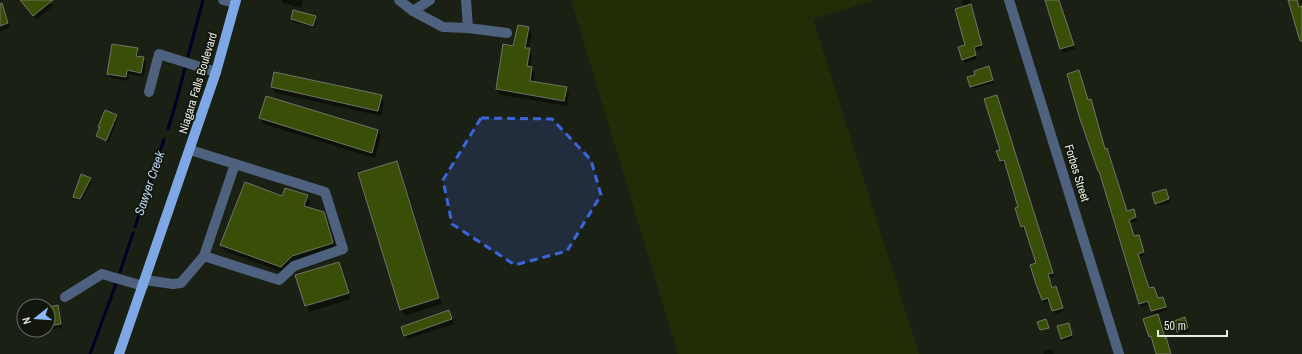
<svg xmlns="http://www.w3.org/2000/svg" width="1302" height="354" font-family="'Archivo Narrow',sans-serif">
  <rect width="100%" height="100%" fill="#1b2014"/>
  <polygon fill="#202d06" points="571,0 875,0 813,19 919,354 678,354"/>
  <g fill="#0007">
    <polygon points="23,0 49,0 53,6 36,20 24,5 22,1"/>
    <polygon points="281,0 303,0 301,8 283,3"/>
    <polygon points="962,0 970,0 983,48 975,51 977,59 965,63 963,59 966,45 964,8"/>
    <polygon points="1046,0 1060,0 1075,49 1063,53"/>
    <polygon points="0,10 5,13 10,28 0,31"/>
    <polygon points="315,17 317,20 315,28 293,22 292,19"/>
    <polygon points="528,28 532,34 528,49 532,55 530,67 535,73 533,82 566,88 569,94 567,106 500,95 497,89 514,47"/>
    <polygon points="137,49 139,57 143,58 146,62 144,77 129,74 128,81 111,78 108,74"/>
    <polygon points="993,81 994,83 973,89 972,87"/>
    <polygon points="272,87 381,96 384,102 381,116 276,93"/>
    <polygon points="997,96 1054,276 1049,277 1052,288 1056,287 1058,291 1064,311 1055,314 1050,301 1044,303 1042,300 1037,264 1026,229 1023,230 1022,227 1019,208 1006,163 1002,164 1000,161"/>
    <polygon points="266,97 378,131 381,136 375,158 263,124 260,118"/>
    <polygon points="1090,100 1105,150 1109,152 1127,212 1133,210 1135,213 1137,221 1130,223 1134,237 1138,236 1140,239 1145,255 1140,257 1149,289 1154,288 1158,299 1164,301 1167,310 1154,314 1150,304 1141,307 1140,304 1099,171 1088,101"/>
    <polygon points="116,116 118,118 108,143 99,139 97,136 101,129 99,126"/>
    <polygon points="397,163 400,168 442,304 405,316 401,310 360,174"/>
    <polygon points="90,179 92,181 81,201 75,199 74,196"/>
    <polygon points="1166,190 1170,202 1158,206 1156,203"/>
    <polygon points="307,196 310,201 308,208 323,213 326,219 336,249 285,273 224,251 221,245 283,197"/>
    <polygon points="339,263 351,299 309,312 297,276"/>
    <polygon points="57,306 60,311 62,328 36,332 35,330 48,330 48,308"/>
    <polygon points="451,316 454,324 408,339 405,335"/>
    <polygon points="1185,319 1189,331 1180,334 1178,331"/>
    <polygon points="1070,326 1073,338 1063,341 1062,338"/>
    <polygon points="1051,349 1054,354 1044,354 1043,352"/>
  </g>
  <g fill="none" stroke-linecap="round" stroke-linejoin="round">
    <g stroke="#000029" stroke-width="3">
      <polyline points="188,56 203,0"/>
      <polyline points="168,129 177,99 185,68"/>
      <polyline points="135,227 164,139"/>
      <polyline points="120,272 133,233"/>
      <polyline points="90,354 116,284"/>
    </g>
  </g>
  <g fill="#394f08" stroke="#6f7567">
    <polygon points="20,0 53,0 33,16"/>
    <polygon points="1045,0 1059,0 1074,45 1060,49"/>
    <polygon points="1288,0 1297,0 1299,7 1302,6 1302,41 1300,41"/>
    <polygon points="2,3 8,23 0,26 0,4"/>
    <polygon points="971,4 982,45 974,47 976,55 962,60 958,47 965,45 955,9"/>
    <polygon points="293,10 316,16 313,26 291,19"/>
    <polygon points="518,25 529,27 525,48 530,48 527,66 532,67 530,81 567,87 564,101 496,89 503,44 513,46"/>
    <polygon points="112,44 138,48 136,56 144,57 141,73 127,70 126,77 107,74"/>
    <polygon points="989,66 993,80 970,87 967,77 975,75 974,71"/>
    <polygon points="1079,70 1088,100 1091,99 1105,149 1107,148 1127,211 1134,209 1136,217 1129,220 1134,236 1139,235 1144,252 1138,254 1149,288 1154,287 1158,298 1163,297 1166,307 1151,311 1148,301 1139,304 1099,171 1098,171 1080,119 1067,74"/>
    <polygon points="274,72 382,95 378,111 271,87"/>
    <polygon points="997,95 1053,273 1048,274 1052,288 1056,286 1063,308 1052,311 1048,298 1042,300 1036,284 1030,265 1036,263 1024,226 1021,227 1015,208 1018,207 1004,160 1000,161 996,151 1000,150 984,99"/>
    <polygon points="266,96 378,130 372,153 259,118"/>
    <polygon points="105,110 117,115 106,141 96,136 100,127 98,127"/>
    <polygon points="397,161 439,298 400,310 358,173"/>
    <polygon points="81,174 91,178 80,199 73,197"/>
    <polygon points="245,182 282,196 285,188 308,195 304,206 324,212 333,243 292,256 281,267 220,245"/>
    <polygon points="1166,189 1169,199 1155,204 1152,193"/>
    <polygon points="339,262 349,293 305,306 295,275"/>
    <polygon points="58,305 61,324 48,326 48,307"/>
    <polygon points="449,310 452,319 404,336 401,327"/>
    <polygon points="1158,314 1165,338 1166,337 1171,354 1156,354 1151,336 1149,337 1143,319"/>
    <polygon points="1185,317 1188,328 1177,332 1174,321"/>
    <polygon points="1046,319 1049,328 1040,330 1037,322"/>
    <polygon points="1069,323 1072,335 1061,339 1057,326"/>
  </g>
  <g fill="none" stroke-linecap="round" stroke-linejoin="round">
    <g stroke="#4e6280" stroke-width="10">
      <polyline points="223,0 235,3"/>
      <polyline points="399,0 413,11 443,27 468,28"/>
      <polyline points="466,0 468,28 507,33"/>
      <polyline points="1009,0 1119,354"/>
      <polyline points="413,11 430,0"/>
      <polyline points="149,92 159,54 216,72"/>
      <polyline points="204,256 235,164"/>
      <polyline points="145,280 173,284 181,283 204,256 279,280 294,266 343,249 325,192 190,150"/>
      <polyline points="65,297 102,274 143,286"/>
    </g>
    <polyline stroke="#7da8e5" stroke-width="10" points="119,354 216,72 236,0"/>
  </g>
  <path fill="#3b66da" fill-opacity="0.2" stroke="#3b66da" stroke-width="3" stroke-dasharray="8 5" stroke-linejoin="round" d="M481,118l71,1 39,41 10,35 -34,56 -52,14 -63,-41 -9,-44z"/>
  <g text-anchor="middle" stroke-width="3.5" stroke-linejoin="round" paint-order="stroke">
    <g font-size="12" fill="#e8ebe3" stroke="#12160b">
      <text transform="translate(198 83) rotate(-73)" y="4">Niagara Falls Boulevard</text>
      <text transform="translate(1077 173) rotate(73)" y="4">Forbes Street</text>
    </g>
    <g font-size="13" font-style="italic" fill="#b8d3f8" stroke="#12160b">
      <text transform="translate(149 183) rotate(-71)" y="5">Sawyer Creek</text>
    </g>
  </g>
  <g transform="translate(36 318) rotate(253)"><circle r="19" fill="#12160b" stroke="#686b61"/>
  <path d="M0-3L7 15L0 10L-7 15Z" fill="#8bbafc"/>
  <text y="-6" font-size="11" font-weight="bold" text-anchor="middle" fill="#e8ebe3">N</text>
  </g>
  <path d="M1158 330v6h69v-6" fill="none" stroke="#e8ebe3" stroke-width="2"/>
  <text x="1164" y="330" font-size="12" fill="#e8ebe3" stroke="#12160b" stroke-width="3" paint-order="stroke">50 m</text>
</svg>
